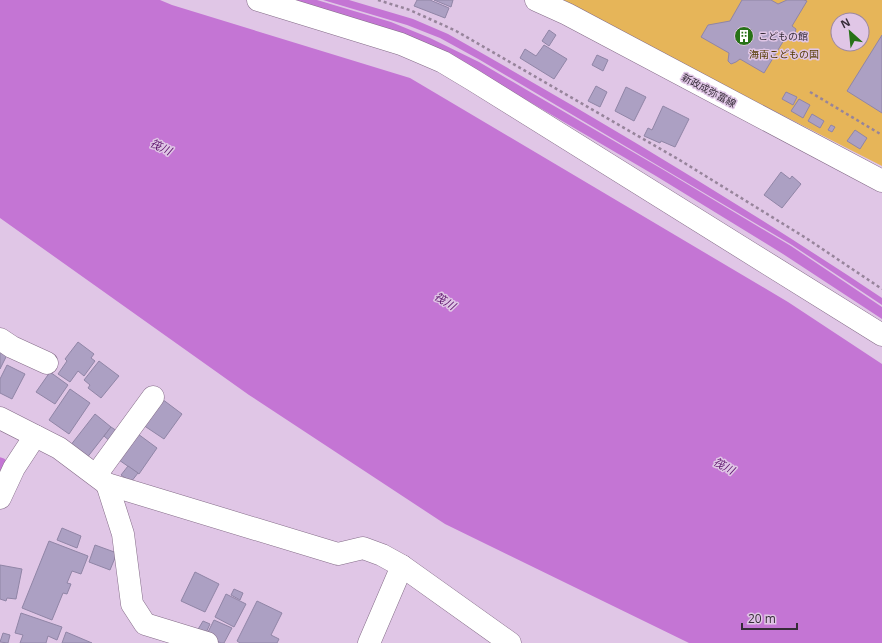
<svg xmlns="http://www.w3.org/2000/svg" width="882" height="643" font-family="'Open Sans','Noto Sans JP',sans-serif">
  <rect width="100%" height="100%" fill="#e0c6e6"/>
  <path fill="#e6b559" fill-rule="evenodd" d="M557,0h325v166zM838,20h24v24h-24z"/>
  <g fill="#c475d4">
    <polygon points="0,0 160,0 172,5 410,78 788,302 882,364 882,643 689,643 445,524 249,395 0,218"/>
    <polygon points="285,0 317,0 391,22 430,38 479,62 662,169 791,246 882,307 882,319 783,254 656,176 472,68"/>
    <path d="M323,0h26l64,19 35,15c147,83 293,170 434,264v7l-90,-60 -312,-185 -40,-22 -33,-13z"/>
  </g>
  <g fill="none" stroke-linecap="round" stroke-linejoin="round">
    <polyline stroke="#c475d4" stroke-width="5.5" points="0,460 3,461 0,468"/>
  </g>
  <g fill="#aca0c3" stroke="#9085a6">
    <polygon points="417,0 430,0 449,8 445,18 414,6"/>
    <polygon points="434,0 453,0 451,7"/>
    <polygon points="742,0 771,0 778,4 787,0 804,0 807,1 792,26 796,29 795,33 792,35 787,35 764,73 740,59 736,62 731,64 728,61 729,53 701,37 708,25 730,21"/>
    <polygon points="549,30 556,35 549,46 542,41"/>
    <polygon points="882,35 882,113 847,91"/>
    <polygon points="544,45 567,59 554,79 520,58 525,49 536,56"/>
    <polygon points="597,55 608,60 603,71 592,65"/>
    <polygon points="596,86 607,92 600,107 588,101"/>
    <polygon points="626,87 646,97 634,121 615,111"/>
    <polygon points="786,92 797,97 793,105 782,99"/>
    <polygon points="799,99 810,105 803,118 791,111"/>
    <polygon points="663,106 689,119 675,147 661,141 660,143 644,136 648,128 652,130"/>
    <polygon points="812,114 824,121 820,128 808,121"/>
    <polygon points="831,125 835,127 832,132 828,130"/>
    <polygon points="855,130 867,138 860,149 847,141"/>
    <polygon points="781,172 790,179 792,176 801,184 782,208 764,195"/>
    <polygon points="78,342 94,354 91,358 95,361 84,376 78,371 70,382 58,374 67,361 65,359"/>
    <polygon points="0,352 7,355 0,369"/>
    <polygon points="99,361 119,376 101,398 88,388 90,385 84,380"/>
    <polygon points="7,365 25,374 12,399 0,393 0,379"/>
    <polygon points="50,372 68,385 55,404 36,392"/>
    <polygon points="70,389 90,403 69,434 49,420"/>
    <polygon points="162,399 182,414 164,439 143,425"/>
    <polygon points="95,414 111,427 86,459 70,446"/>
    <polygon points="111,427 120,433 112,443 104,436"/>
    <polygon points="138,434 157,448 139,474 119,460"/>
    <polygon points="128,466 138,473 131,482 121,475"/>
    <polygon points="62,528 81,536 77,548 57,540"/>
    <polygon points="49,541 88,556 81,574 72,571 67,583 71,584 67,594 63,593 52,620 22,608"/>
    <polygon points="95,545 117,553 110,570 89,562"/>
    <polygon points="0,565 22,569 16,599 7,598 6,601 0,599"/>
    <polygon points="195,572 219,584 205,612 181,601"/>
    <polygon points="234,589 243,593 240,600 231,595"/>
    <polygon points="226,594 246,604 234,627 215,617"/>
    <polygon points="257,601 282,613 271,635 279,639 277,643 240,643 237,641"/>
    <polygon points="21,613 62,627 57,640 48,636 46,643 20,643 23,635 15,633"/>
    <polygon points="214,620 232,628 224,643 221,643 206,636"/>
    <polygon points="203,621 210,624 205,635 197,631"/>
    <polygon points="66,632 92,643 62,643"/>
    <polygon points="3,633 10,635 8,643 0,642"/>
  </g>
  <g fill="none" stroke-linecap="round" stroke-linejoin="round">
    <defs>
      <g id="minor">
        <polyline points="258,0 401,44 443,62 473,80 882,335"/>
        <polyline points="0,339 12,347 47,363"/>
        <polyline points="0,418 59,448 107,484 338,554 363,548 382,555 402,566 510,643"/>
        <polyline points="96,475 153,397"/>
        <polyline points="107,484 123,534 132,604 145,624 207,643"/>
        <polyline points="0,498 14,468 35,436"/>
        <polyline points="369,643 402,566"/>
      </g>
      <polyline id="secondary" points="536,0 567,14 882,181"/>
    </defs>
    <use href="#minor" stroke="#846c88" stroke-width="23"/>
    <use href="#secondary" stroke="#846c88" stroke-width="23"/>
    <g stroke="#97849b" stroke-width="2.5" stroke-dasharray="3 3" stroke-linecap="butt">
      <polyline points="378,0 410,10 456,31 678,159 806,238 882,289"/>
      <polyline points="810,92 882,135"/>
    </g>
    <use href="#minor" stroke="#fff" stroke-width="22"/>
    <use href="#secondary" stroke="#fff" stroke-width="22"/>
  </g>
  <defs>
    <symbol id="building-disc" viewBox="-11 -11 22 22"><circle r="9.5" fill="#277216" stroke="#e0c6e6"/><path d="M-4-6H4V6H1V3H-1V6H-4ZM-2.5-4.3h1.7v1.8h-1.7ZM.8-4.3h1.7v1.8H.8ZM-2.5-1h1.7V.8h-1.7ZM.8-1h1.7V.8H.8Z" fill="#fff"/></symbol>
  </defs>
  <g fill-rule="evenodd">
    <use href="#building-disc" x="733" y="25" width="22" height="22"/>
  </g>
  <g text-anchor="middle" stroke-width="3" stroke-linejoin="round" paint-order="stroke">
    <g font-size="10" fill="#362c38" stroke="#e0c6e6" text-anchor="start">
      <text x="758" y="40">こどもの館</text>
    </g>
    <g font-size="10" fill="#533a01" stroke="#e0c6e6">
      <text x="784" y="58">海南こどもの国</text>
    </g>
    <g font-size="10" fill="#362c38" stroke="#e0c6e6">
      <text transform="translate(709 90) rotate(28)" y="4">新政成弥富線</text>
    </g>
    <g font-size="11" font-style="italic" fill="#5e146d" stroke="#e0c6e6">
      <text transform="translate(161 147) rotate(26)" y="4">筏川</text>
      <text transform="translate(445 301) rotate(32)" y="4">筏川</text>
      <text transform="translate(724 466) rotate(28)" y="4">筏川</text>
    </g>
  </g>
  <g transform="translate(850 32) rotate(333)"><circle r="19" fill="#e0c6e6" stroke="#9c88a0"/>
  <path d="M0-3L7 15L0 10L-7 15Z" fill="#277216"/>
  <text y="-6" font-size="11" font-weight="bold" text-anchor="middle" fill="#362c38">N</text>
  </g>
  <path d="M742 623v6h55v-6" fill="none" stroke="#362c38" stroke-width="2"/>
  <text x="748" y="623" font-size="12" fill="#362c38" stroke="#e0c6e6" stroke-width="3" paint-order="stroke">20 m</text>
</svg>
